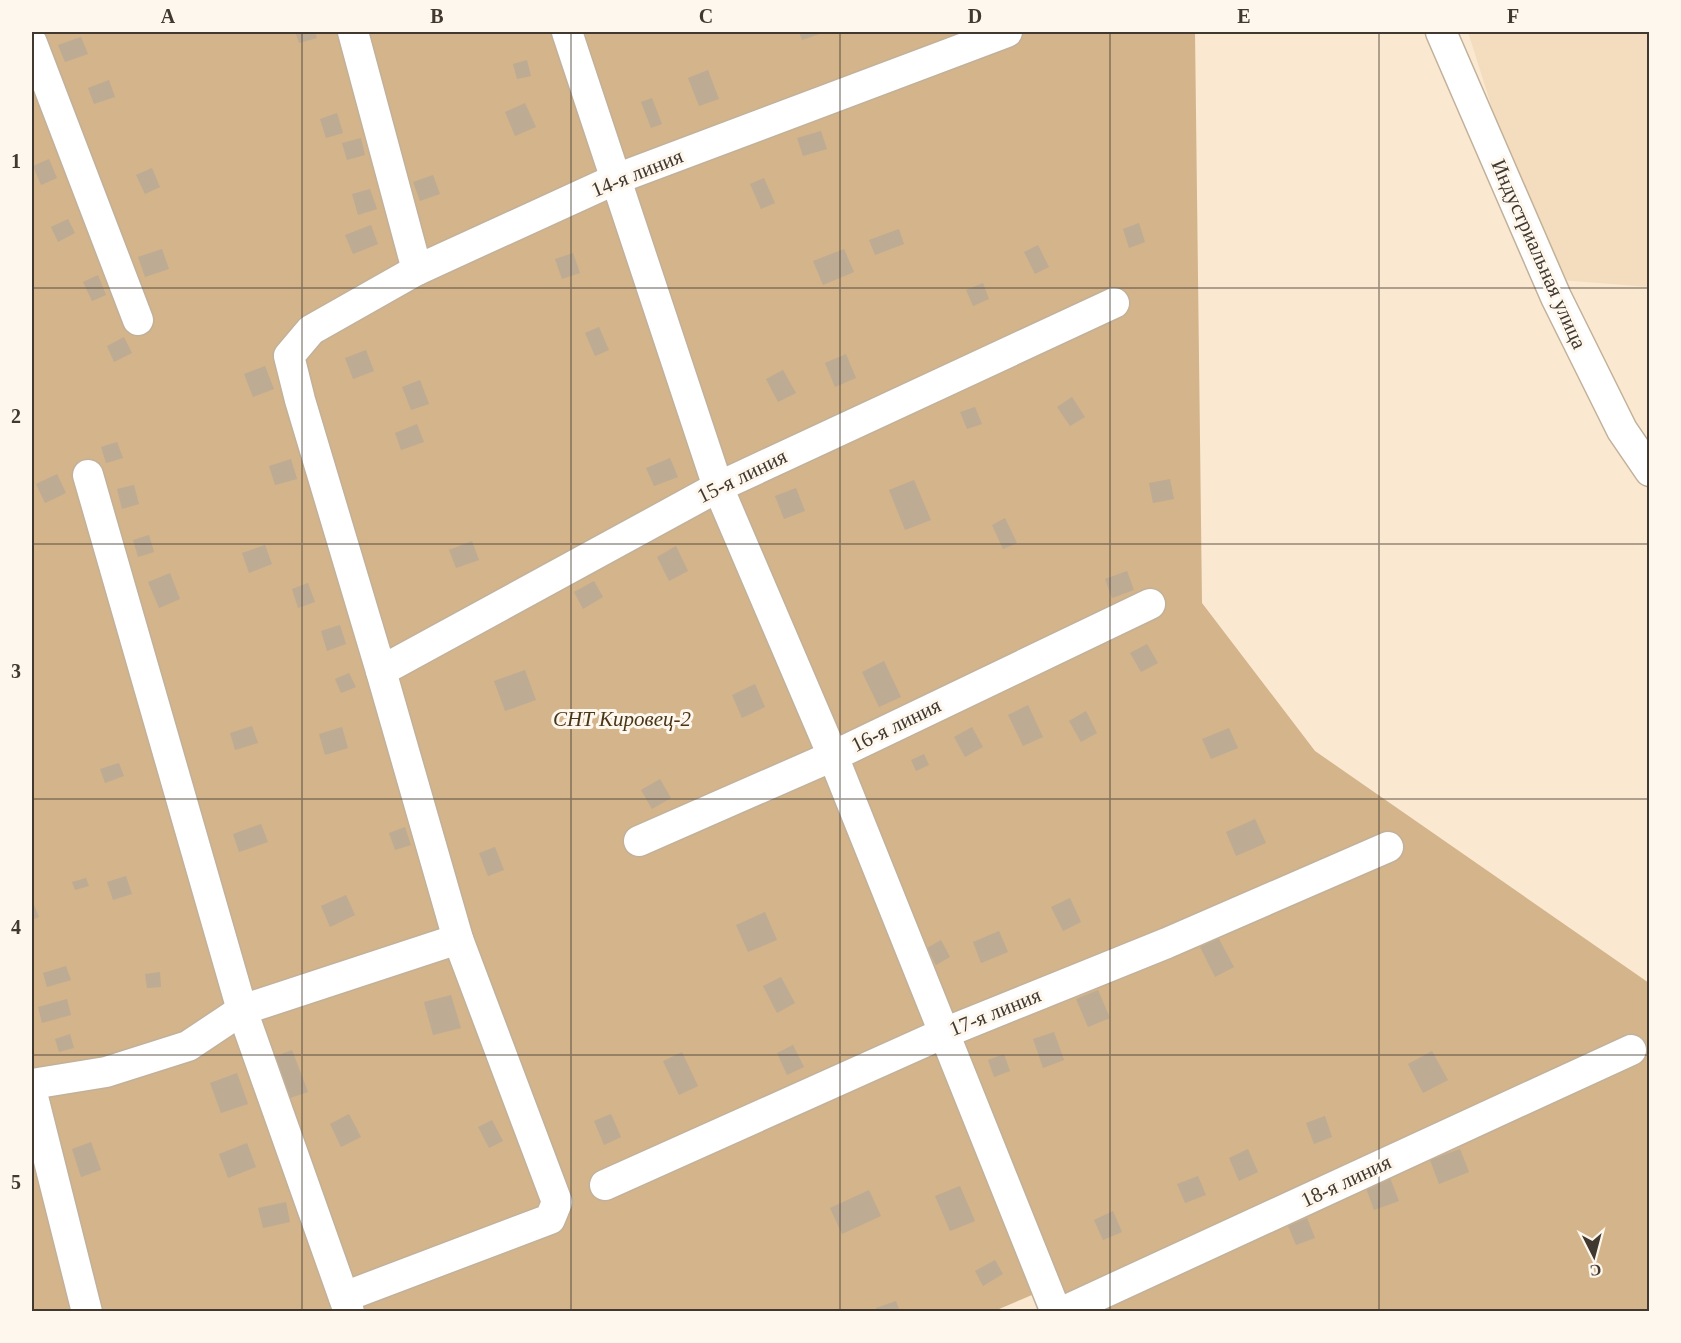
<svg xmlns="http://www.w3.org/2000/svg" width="1681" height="1343" font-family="Georgia,serif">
  <rect width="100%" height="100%" fill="#fae8d0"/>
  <polygon fill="#f3ddbe" points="1468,32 1649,32 1649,287 1560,280 1503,143"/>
  <polygon fill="#d3b48b" points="32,32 1195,32 1202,603 1315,751 1649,983 1649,1311 1069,1312 1058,1284 992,1312 32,1311"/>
  <g fill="#bdab94">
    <polygon points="306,32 315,32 317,38 299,43 296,34"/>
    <polygon points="799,32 825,32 802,40"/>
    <polygon points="81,37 88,54 65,62 58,45"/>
    <polygon points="527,60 531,76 517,79 513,64"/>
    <polygon points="708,70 719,99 699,106 688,78"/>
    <polygon points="109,80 115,97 94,104 88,88"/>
    <polygon points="652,98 662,124 651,128 641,102"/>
    <polygon points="525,103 536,127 515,136 505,112"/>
    <polygon points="337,113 343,133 326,138 320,119"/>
    <polygon points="821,131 827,149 803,156 797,138"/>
    <polygon points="361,138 365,155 347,160 342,143"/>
    <polygon points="49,159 57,178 41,185 33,166"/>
    <polygon points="152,168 160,187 145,194 136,175"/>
    <polygon points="433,175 440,194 420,201 413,182"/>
    <polygon points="764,178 775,203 761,209 750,184"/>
    <polygon points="370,189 377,209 358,215 352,194"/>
    <polygon points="68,219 75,233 58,242 51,227"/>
    <polygon points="1139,223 1145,242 1129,248 1123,229"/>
    <polygon points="371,225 378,244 353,254 345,235"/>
    <polygon points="899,229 904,244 875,255 869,240"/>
    <polygon points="1038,245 1049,267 1035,274 1024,252"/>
    <polygon points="162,249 169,269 145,277 138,257"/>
    <polygon points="844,249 854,272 823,285 813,261"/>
    <polygon points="573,253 580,273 562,279 555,259"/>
    <polygon points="98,275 106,295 92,301 83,282"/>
    <polygon points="983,283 989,299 973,306 966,290"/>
    <polygon points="599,327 609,350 595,356 585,333"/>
    <polygon points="124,337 132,353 114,362 107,346"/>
    <polygon points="366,350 374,371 353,379 345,358"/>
    <polygon points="846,354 856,378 835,387 825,363"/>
    <polygon points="265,366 274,389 253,397 244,374"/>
    <polygon points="783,370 796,393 778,402 766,379"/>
    <polygon points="420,380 429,404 411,410 402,387"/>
    <polygon points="1072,397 1085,417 1070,426 1057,407"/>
    <polygon points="975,407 982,424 967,429 960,412"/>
    <polygon points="417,424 424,442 401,450 395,433"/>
    <polygon points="117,442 123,458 106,463 101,447"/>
    <polygon points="670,458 678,477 654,486 646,468"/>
    <polygon points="291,459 297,479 275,485 269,466"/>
    <polygon points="57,474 66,493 45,503 36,484"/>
    <polygon points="1170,479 1174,499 1153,503 1149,483"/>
    <polygon points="914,480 931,520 905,530 889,490"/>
    <polygon points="134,485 139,504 122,509 117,489"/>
    <polygon points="796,488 805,511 784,519 775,496"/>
    <polygon points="1005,518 1017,543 1003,549 992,525"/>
    <polygon points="149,535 154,552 138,557 133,540"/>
    <polygon points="472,541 479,560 456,568 449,550"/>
    <polygon points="265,545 272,564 249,573 242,553"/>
    <polygon points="676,546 688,571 669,581 657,557"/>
    <polygon points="1127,571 1134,590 1112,598 1105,579"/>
    <polygon points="170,573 180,599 159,608 148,582"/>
    <polygon points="594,581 603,597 583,609 574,592"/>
    <polygon points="308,583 315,602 298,608 292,589"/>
    <polygon points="340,625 346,644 327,651 321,631"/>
    <polygon points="1147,644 1158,663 1141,672 1130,653"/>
    <polygon points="884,661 901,697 879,707 862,672"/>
    <polygon points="525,670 536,700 505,711 494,681"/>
    <polygon points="349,673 356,687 341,693 335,679"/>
    <polygon points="755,684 765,707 742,718 732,695"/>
    <polygon points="1028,705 1043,737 1023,746 1008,715"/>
    <polygon points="1086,711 1097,733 1081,742 1069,721"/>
    <polygon points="252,726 258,743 235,750 230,733"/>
    <polygon points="342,727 348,748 325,755 319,734"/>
    <polygon points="972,727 983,747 965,757 954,737"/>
    <polygon points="1229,728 1238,748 1211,759 1202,739"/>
    <polygon points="924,754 929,765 916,771 911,760"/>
    <polygon points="119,763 124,776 105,783 100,769"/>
    <polygon points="660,779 671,798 652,809 641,790"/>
    <polygon points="1255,819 1266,843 1236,856 1226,832"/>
    <polygon points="261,824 268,842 239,852 233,834"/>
    <polygon points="405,827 411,845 395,850 389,833"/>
    <polygon points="495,847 504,870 488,876 479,853"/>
    <polygon points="126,876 132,894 113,900 107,882"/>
    <polygon points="86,878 89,886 75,890 72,882"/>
    <polygon points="346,895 355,915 330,927 321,906"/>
    <polygon points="1070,898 1081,922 1063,931 1051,907"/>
    <polygon points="32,900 39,917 32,920"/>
    <polygon points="765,912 777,940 748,952 736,925"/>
    <polygon points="999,931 1008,952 981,963 973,942"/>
    <polygon points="1218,937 1234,967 1215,977 1200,947"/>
    <polygon points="941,940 950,957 936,965 927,948"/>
    <polygon points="66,966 71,980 47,987 43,973"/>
    <polygon points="160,972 161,987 147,988 145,974"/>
    <polygon points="781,977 795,1003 777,1013 763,986"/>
    <polygon points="1098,990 1110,1018 1088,1027 1076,999"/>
    <polygon points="451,995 461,1028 433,1035 424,1002"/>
    <polygon points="67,999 71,1015 42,1023 38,1007"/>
    <polygon points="1054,1032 1064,1060 1043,1068 1033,1039"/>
    <polygon points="70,1034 74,1048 59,1052 55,1039"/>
    <polygon points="793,1045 804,1067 787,1075 777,1053"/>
    <polygon points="292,1050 308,1092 290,1098 274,1057"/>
    <polygon points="1432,1051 1448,1080 1423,1093 1408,1064"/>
    <polygon points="682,1052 698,1086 679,1095 663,1061"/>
    <polygon points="1004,1054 1010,1071 994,1077 988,1060"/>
    <polygon points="237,1073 248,1104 221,1113 210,1083"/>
    <polygon points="349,1114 361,1137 341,1147 330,1124"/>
    <polygon points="611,1114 621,1137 604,1145 594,1121"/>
    <polygon points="1325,1116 1332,1137 1314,1144 1306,1123"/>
    <polygon points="492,1120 503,1141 489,1148 478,1127"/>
    <polygon points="91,1142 101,1170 81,1177 72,1149"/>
    <polygon points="247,1143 256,1167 228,1178 219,1154"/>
    <polygon points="1248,1149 1258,1172 1239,1181 1229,1158"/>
    <polygon points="1460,1149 1469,1172 1439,1184 1430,1160"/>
    <polygon points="1198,1176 1206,1195 1185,1203 1177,1184"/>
    <polygon points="1390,1178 1399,1201 1374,1210 1366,1188"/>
    <polygon points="960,1186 975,1221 950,1231 935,1196"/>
    <polygon points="869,1190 881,1216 842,1234 830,1208"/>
    <polygon points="286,1202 290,1222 263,1228 258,1208"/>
    <polygon points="1113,1211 1122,1232 1103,1240 1094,1220"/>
    <polygon points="1307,1218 1315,1238 1296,1245 1288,1226"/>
    <polygon points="995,1260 1003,1274 983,1286 975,1271"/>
    <polygon points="896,1301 900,1312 877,1312 876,1308"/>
  </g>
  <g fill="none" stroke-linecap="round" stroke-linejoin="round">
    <defs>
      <g id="minor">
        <polyline points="353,32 417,270"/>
        <polyline points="567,32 718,487 833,756 1056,1312"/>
        <polyline points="1441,32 1556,297 1622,430 1650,471"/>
        <polyline points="32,43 138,320"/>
        <polyline points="88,475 242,1010 349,1312"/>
        <polyline points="381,671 718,487 1114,303"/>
        <polyline points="639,841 833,756 1150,604"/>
        <polyline points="32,1084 106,1072 188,1046 242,1010 458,939"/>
        <polyline points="32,1093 87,1312"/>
        <polyline points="605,1185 944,1033 1167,943 1388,847"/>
        <polyline points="344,1297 550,1219 557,1202 458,939 381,671 300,400 289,356 311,330 417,270 616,179 1007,32"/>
        <polyline points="1062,1312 1631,1050"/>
      </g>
    </defs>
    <use href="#minor" stroke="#c2b19a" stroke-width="33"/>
    <use href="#minor" stroke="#fff" stroke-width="30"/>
  </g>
  <path fill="none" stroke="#413930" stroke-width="1.5" stroke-opacity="0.55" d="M302,32v1280M571,32v1280M840,32v1280M1110,32v1280M1379,32v1280M32,288h1618M32,544h1618M32,799h1618M32,1055h1618"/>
  <g text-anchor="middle" stroke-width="6" stroke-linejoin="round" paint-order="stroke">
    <g font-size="21" fill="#413930" stroke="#fef7ed">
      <text transform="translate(637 173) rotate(-22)" y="7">14-я линия</text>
      <text transform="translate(1539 254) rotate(66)" y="7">Индустриальная улица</text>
      <text transform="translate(742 476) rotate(-26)" y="7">15-я линия</text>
      <text transform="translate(896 725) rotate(-26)" y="7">16-я линия</text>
      <text transform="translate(995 1012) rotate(-22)" y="7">17-я линия</text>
      <text transform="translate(1346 1181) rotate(-25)" y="7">18-я линия</text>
    </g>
    <g font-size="21" font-style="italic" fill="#493517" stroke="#fef7ed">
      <text x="622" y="726">СНТ Кировец-2</text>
    </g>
  </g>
  <rect width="1681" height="1343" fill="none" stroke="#fef7ed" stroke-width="66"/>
  <g transform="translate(1594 1256) rotate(174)" stroke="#fef7ed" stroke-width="4.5" paint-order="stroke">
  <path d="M0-4.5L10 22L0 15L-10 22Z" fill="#413930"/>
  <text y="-9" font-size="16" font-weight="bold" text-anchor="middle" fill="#413930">С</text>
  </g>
  <rect x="33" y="33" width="1615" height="1277" fill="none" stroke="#413930" stroke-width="2"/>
  <g font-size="20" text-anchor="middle" font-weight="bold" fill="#413930">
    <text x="168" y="23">A</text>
    <text x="437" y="23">B</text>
    <text x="706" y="23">C</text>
    <text x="975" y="23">D</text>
    <text x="1244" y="23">E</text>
    <text x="1513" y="23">F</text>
    <text x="16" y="168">1</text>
    <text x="16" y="423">2</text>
    <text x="16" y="678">3</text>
    <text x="16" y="934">4</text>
    <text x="16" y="1189">5</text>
  </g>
</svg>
